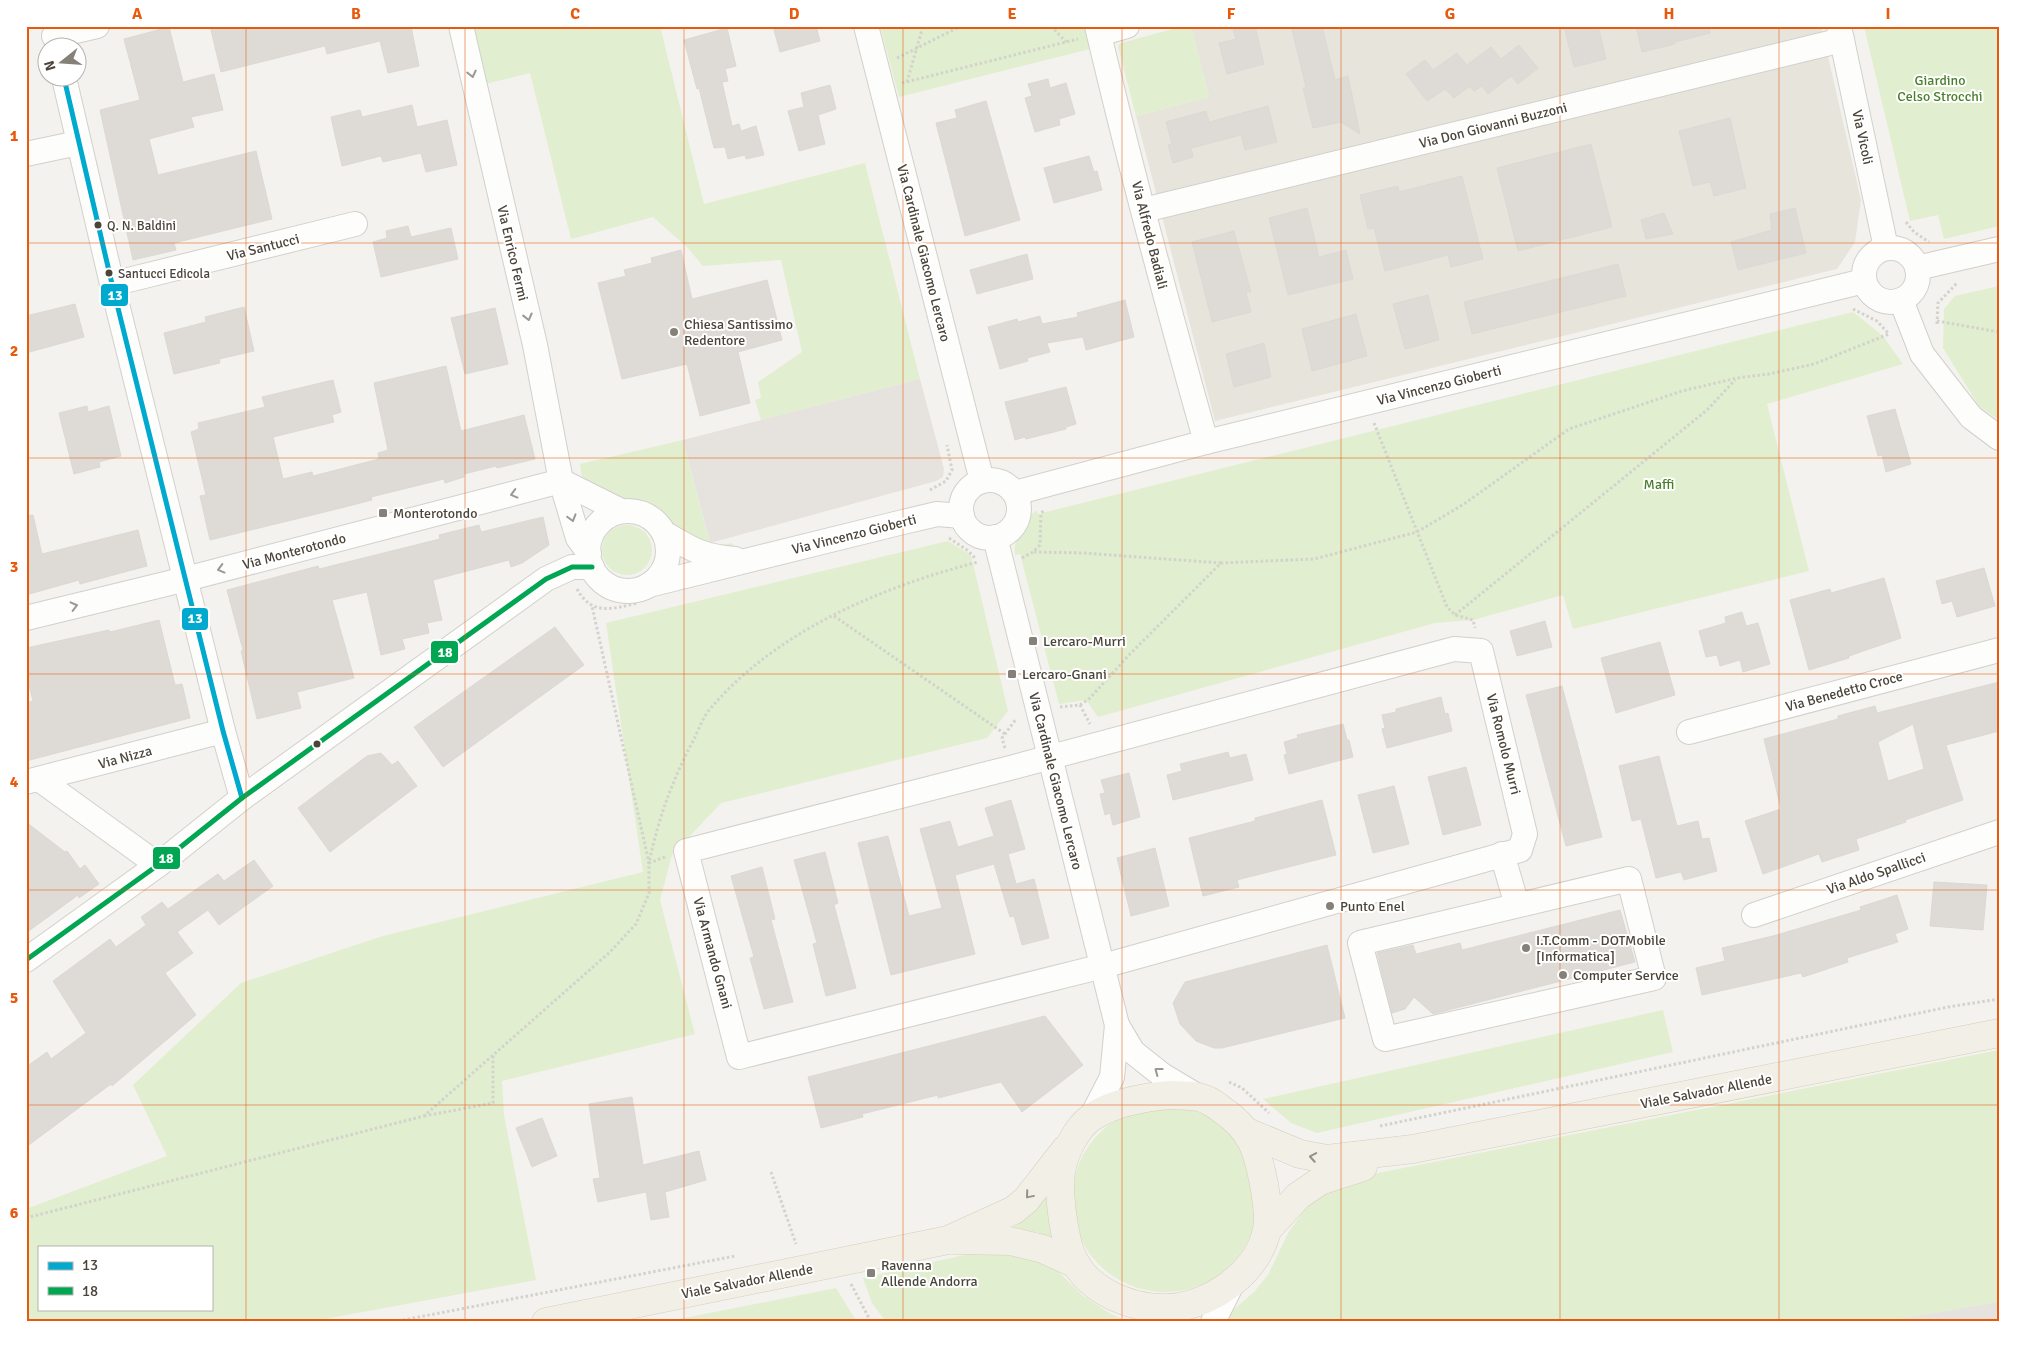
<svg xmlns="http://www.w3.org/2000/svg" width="2025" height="1348" font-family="Signika,sans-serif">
  <rect width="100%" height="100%" fill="#f4f2ee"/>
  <polygon fill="#e7e4dc" points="1191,26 1821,26 1861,200 1855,242 1837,269 1215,421 1136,116 1209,97"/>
  <g fill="#e1eecf" fill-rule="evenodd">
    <polygon points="472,26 660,26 704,204 865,163 920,379 761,420 755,400 761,398 758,382 802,352 781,260 703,266 688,248 653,217 571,239 530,73 485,84"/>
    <polygon points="880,26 1085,26 1090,49 899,97"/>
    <polygon points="1184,26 1191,26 1209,97 1136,116 1118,46 1121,43"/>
    <polygon points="1864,26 1999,26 1999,226 1944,239 1938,215 1910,221"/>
    <polygon points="1999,286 1999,420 1979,406 1943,348 1944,309 1955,296"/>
    <path d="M1853,312l30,24 20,28 -136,40 42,167 -236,58 -10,-34 -90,25 -38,3 -337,94 -12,-17 -27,4 -39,-150 -5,1c-2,-18 9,-33 21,-45l2,4 12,-3z"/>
    <path d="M683,440l28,108 21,-5 1,3c-20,6 -37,5 -52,-12 -8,-9 -14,-22 -25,-28 -10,-6 -19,-5 -29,-6 -11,-2 -40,-10 -44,-21 -2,-4 -2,-10 -3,-15z"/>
    <circle cx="627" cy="550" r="25"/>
    <path d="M948,541l23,14 37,156 -21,27 -266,65 -49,52 -12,45 35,134 -193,47 2,34 32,165 -227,42h-283v-113l141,-53 -34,-71 108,-102 142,-47 260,-64 -37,-249zM39,1247h172v62h-172z"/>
    <polygon points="1663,1010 1673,1052 1317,1133 1291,1123 1263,1099"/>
    <polygon points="1999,1050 1999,1302 1880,1322 1226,1322 1232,1311 1254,1292 1268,1275 1288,1233 1305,1209 1330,1189 1373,1174"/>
    <circle cx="1165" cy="1199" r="93"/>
    <path d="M1052,1191l7,52 -22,-11 -32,-1c21,-9 33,-22 47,-40z"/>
    <polygon points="986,1250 1035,1256 1059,1272 1083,1296 1111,1314 1129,1322 886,1322 872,1303 863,1278"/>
    <polygon points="836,1288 857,1322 664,1322"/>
  </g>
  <g fill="#e6e3df">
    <polygon points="920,379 944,469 943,477 936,481 710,543 683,440"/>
    <polygon points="1999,1302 1999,1322 1880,1322"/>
  </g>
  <g fill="#dedbd6" stroke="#dcd9d4" fill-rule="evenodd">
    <polygon points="210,26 411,26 419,66 388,73 380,41 327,54 325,46 221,72"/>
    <polygon points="773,26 816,26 820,41 780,52"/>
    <polygon points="1246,26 1255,26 1264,64 1227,74 1219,43 1236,39 1233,30"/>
    <polygon points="1291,26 1322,26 1335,80 1348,76 1360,134 1341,122 1313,128 1303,88 1306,87"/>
    <polygon points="1564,26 1598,26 1606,59 1574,67"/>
    <polygon points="1636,26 1709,26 1710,33 1675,42 1675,44 1642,52"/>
    <polygon points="169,27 183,82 214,74 223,110 191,117 194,127 149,139 158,175 256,151 272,219 174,243 176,250 133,260 100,110 140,100 124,39"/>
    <polygon points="727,28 736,66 725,69 728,81 722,82 732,126 739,124 741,131 756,126 764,155 746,159 745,155 728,159 725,147 714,148 699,88 697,89 684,40"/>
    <polygon points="1519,45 1538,68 1518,84 1511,76 1488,94 1482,86 1474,91 1470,86 1454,98 1445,89 1427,101 1406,74 1425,60 1433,70 1457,53 1467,65 1491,47 1501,59"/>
    <polygon points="1048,79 1050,88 1066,83 1075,114 1059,119 1060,125 1035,132 1025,98 1032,96 1028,84"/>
    <polygon points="830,85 836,109 818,115 825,144 799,151 788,111 804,107 801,93"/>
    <polygon points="986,101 1020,220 965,236 936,123 957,118 955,110"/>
    <polygon points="412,105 417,127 447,120 457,165 426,172 421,153 383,162 381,156 342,166 331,117 360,110 362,117"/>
    <polygon points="1268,106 1277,142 1245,150 1241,135 1191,148 1193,157 1173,163 1168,145 1172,144 1166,122 1206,111 1209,122"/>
    <polygon points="1730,118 1746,188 1714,196 1710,182 1693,186 1679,131"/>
    <polygon points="1591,144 1612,227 1518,251 1497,168"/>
    <polygon points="1089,156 1094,172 1097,171 1102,190 1054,203 1044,168"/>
    <polygon points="1462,176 1483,259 1451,267 1448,255 1385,271 1374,228 1368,229 1360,195 1398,186 1399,192"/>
    <polygon points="1307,208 1319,257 1346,250 1353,279 1288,295 1269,218"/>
    <polygon points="1795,208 1806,253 1738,270 1731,242 1772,230 1770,214"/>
    <polygon points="1664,213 1673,234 1646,239 1641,220"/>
    <polygon points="408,226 411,237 451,228 458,259 381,277 373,242 387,238 386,231"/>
    <polygon points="1234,231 1251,292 1246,292 1251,312 1212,322 1192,242"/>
    <polygon points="681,250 692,299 767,280 782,340 738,352 750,403 700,416 687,364 622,379 598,283 626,276 624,270 652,263 651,258"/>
    <polygon points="1027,254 1033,279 977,294 970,270"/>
    <polygon points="1618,264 1626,296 1472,334 1464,302"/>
    <polygon points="1428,295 1439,340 1405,349 1393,304"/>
    <polygon points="1125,300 1134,337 1086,350 1083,337 1047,343 1050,352 1027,358 1028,361 1000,369 988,327 1017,319 1018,322 1040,316 1042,324 1078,317 1077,313"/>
    <polygon points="75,304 84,337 26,353 26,316"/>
    <polygon points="244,307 254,351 219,359 220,363 174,374 164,333 206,322 205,317"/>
    <polygon points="495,308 508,364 465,374 451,318"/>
    <polygon points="1356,314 1367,356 1312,371 1302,329"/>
    <polygon points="1264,343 1271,377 1234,387 1226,354"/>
    <polygon points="446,366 461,431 524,415 535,459 497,468 496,466 464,474 464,477 445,483 444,479 371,497 372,500 337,509 210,540 200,496 206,495 191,432 199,429 198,423 265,407 262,397 333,380 341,412 332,415 334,422 273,437 283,479 312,472 313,476 379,459 378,453 388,450 374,383"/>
    <polygon points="1066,387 1076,424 1066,427 1066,429 1026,439 1025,437 1015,440 1005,402"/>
    <polygon points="87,406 88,412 109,406 121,456 99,462 100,467 74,474 59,413"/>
    <polygon points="1895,409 1911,464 1886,472 1882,455 1878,456 1867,416"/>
    <polygon points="33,515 42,554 138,530 147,566 80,584 79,580 26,595 26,516"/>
    <polygon points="543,517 549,545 522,563 511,567 509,560 433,580 442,620 427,623 429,633 402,639 405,649 381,655 367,592 332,600 354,678 297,692 301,708 257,719 241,651 243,650 227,590 318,566 319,569 440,539 439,535 479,525 481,532"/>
    <polygon points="1984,568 1995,606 1957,617 1952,601 1942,604 1936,581"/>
    <polygon points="1884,578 1901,638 1849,656 1849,658 1809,670 1790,600 1830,589 1831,593"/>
    <polygon points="1742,612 1746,626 1758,623 1770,664 1743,672 1740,660 1720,666 1717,655 1706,657 1699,631 1726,623 1725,617"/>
    <polygon points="159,620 175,685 182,684 190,718 26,761 26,703 33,701 26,673 26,648 109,630 110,632"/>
    <polygon points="1545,621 1552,647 1517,656 1510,631"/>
    <polygon points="555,627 584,665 443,767 414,727"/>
    <polygon points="1660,642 1675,695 1616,713 1601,658"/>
    <path d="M1999,682v49l-53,14 17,55 -58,20 1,2 -50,17 3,11 -37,12 -3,-8 -56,20 -18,-53 36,-12 -17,-70 74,-20v-3l37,-10 2,7zM1913,724l11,45 -36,12 -10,-39z"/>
    <polygon points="1562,686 1602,837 1566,846 1526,695"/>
    <polygon points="1441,697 1445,714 1448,713 1452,731 1387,748 1382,729 1385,728 1382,715 1396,712 1396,709"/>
    <polygon points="1343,724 1347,740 1349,740 1353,757 1289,774 1284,755 1287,754 1284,742 1298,738 1297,735"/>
    <polygon points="1228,752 1230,758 1246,754 1253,780 1173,800 1167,775 1182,771 1180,764"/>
    <polygon points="381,753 392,765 398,761 417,786 330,852 298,808 367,756"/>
    <polygon points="1659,756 1677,826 1698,821 1702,839 1709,838 1717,871 1684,880 1681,872 1656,878 1641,819 1632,821 1619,766"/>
    <polygon points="1466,767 1481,825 1443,835 1428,777"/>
    <polygon points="1129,773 1140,817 1113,825 1110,813 1105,815 1100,794 1105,793 1101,780"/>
    <polygon points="1394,786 1409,844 1373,853 1358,795"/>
    <polygon points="1011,800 1025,849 1008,854 1016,884 1034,879 1049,938 1022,945 1014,916 1010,917 994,864 955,875 975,954 891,975 858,843 888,836 909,916 942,908 920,829 950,821 958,847 994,836 985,808"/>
    <polygon points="1322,800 1336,855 1237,880 1239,887 1203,896 1189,838 1255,821 1255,818"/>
    <polygon points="26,822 65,852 67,851 80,869 85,865 99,884 79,898 78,895 26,933"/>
    <polygon points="1155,848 1169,906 1131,916 1117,858"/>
    <polygon points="825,852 838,903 834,905 856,988 826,996 813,944 817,943 794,860"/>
    <polygon points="254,860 273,886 219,925 208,910 177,932 193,953 165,973 196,1015 112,1086 111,1084 26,1147 26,1067 47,1052 51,1059 86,1033 53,981 110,939 116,947 146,925 141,917 162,902 168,909 218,874 224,881"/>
    <polygon points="762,867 775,919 771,920 793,1002 764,1009 750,958 754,957 731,876"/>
    <polygon points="1934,882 1987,885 1983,930 1930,926"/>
    <polygon points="1897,895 1908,929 1895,934 1898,942 1847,958 1848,962 1803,977 1801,973 1702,995 1696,968 1725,961 1722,948 1773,936 1861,910 1860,907"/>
    <polygon points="1620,910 1635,962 1433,1014 1414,997 1405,1009 1392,1013 1377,953 1413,945 1416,954 1460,943 1462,950"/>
    <polygon points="1327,945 1345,1018 1222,1048 1214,1048 1196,1041 1180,1024 1173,1003 1185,982"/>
    <polygon points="1045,1016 1083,1065 1022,1112 1001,1082 938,1098 938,1095 862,1114 863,1117 821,1128 808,1077"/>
    <polygon points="632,1097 643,1165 699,1151 706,1180 665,1192 669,1217 651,1220 646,1192 598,1202 593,1179 600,1178 589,1104"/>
    <polygon points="542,1118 557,1156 532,1167 516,1128"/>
  </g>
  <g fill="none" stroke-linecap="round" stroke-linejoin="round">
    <defs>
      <g id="minor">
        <polyline points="461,26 535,345 561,481 578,538 589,553"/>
        <polyline points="866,26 982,481"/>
        <path d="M1097,26c33,140 70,278 109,416"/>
        <polyline points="1839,26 1886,248"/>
        <polyline points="1099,34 1127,26"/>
        <polyline points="54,36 97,26"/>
        <polyline points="64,78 112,284 223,731 242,798"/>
        <polyline points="26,154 78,143"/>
        <polyline points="1144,210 1842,40"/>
        <circle cx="1891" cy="275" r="27"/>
        <polyline points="1917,268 1999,249"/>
        <polyline points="112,284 355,224"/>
        <polyline points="1901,300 1922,354 1971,417 1999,438"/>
        <circle cx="990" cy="509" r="29"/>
        <polyline points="561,481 621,511"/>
        <polyline points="1015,493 1206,442 1864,281"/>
        <circle cx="628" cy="551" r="40"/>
        <path d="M664,533c29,17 37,23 71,26"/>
        <polyline points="995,537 1117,1025 1112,1077 1091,1118"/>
        <polyline points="649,585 899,523 937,514 962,516"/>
        <polyline points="26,618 186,579 561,481"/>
        <polygon points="1454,649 1481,651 1525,834 1520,850 1103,966 739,1057 686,851 1010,768"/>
        <polyline points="1689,732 1999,650"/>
        <polyline points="39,779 158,865"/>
        <polyline points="26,782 223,731"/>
        <polyline points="1502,854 1517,905"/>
        <polygon points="1629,879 1654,978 1385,1039 1360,943"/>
        <polyline points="1754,915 1999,832"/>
        <polyline points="26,960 158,865 242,798 546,579 572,567 592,567"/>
        <polyline points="1117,1025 1133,1052 1162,1075 1199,1097"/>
        <polyline points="1213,1322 1232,1284"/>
      </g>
      <g id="major">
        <path d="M1171,1095c9,1 18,0 27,2 7,1 17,7 23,12 31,21 36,40 43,75 2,14 6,32 3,45 -8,44 -60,80 -103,79 -32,0 -71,-15 -88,-44 -12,-19 -18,-70 -15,-92 3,-19 15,-44 31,-55 23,-15 52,-20 79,-22z"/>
        <polyline points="1247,1132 1300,1154 1327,1159 1413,1149 1999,1033"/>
        <polyline points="1268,1229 1298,1196 1320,1181 1363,1167"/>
        <polyline points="954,1240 1010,1241 1043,1249 1076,1264"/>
        <polyline points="546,1322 948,1240 1014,1210 1026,1200 1065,1150"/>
      </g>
    </defs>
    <use href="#minor" stroke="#d2d0cb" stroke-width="26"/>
    <use href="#major" stroke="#d6cebb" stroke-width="29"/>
    <g stroke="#d3d2cc" stroke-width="3" stroke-dasharray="2.5 2.5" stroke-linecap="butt">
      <polyline points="1051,26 1066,42"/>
      <polyline points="897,58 961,26"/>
      <polyline points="907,82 923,26"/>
      <polyline points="902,83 1078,39"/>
      <polyline points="1906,222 1914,232 1929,242"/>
      <polyline points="1853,309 1877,321 1888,333"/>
      <polyline points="1937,321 1999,332"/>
      <polyline points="1937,324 1938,303 1957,283"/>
      <polyline points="1374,423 1447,607 1455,615 1473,620 1475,628"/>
      <polyline points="930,490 946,481 952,470 947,445"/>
      <polyline points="949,538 967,550 976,559"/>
      <polyline points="1034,552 1083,553 1221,563"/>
      <polyline points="1022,558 1033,552 1040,545 1041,513 1045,510"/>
      <path d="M577,589c15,27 35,20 60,14"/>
      <polyline points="1455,615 1707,410 1735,380"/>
      <polyline points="834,616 1005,734"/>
      <polyline points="1080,705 1090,698 1129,655 1221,563 1314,559 1417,532 1464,504 1569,429 1682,391 1737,378 1769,374 1814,364 1889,334"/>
      <polyline points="1060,707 1080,705 1090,724"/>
      <polyline points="1005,748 1002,738 1016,719"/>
      <path d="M665,857l-16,6c10,-47 23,-82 45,-124 5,-10 9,-22 16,-30 66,-78 171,-122 268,-147"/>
      <polyline points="1229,1082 1242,1088 1269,1113"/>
      <polyline points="424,1116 493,1103 493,1055"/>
      <polyline points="1380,1126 1948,1007 1999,999"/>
      <polyline points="771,1172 796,1244"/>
      <polyline points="26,1218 424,1116 610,952 636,924 649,893 649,863 592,606"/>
      <polyline points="851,1284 871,1322"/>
      <polyline points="393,1322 735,1256"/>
    </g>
    <use href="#minor" stroke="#fdfdfc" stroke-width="24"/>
    <use href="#major" stroke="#f2efe6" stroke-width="28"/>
    <defs>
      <polyline id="bus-1" points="64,78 112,284 223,731 242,798"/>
      <polyline id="bus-2" points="26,960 158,865 242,798 546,579 572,567 592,567"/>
    </defs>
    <use href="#bus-1" stroke="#fff" stroke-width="9"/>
    <use href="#bus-2" stroke="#fff" stroke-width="9"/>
    <use href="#bus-1" stroke="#00a9ce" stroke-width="5"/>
    <use href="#bus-2" stroke="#00a651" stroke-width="5"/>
  </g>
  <defs><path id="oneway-chevron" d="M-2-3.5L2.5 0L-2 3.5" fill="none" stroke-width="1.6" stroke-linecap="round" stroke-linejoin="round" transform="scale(1.25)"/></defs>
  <g stroke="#9b9791">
    <use href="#oneway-chevron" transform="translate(472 74) rotate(77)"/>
    <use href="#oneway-chevron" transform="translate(528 317) rotate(76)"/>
    <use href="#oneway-chevron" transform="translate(514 494) rotate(165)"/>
    <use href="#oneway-chevron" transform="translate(572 518) rotate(74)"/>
    <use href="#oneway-chevron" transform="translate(221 569) rotate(165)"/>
    <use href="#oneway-chevron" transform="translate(74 606) rotate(-14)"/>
    <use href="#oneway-chevron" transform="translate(1158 1071) rotate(-143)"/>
  </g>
  <g stroke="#969187">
    <use href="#oneway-chevron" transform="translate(1313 1157) rotate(-170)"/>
    <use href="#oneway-chevron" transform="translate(1029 1195) rotate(130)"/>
  </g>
  <path fill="none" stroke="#e8590c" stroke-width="1" stroke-opacity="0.55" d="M246,26v1296M465,26v1296M684,26v1296M903,26v1296M1122,26v1296M1341,26v1296M1560,26v1296M1779,26v1296M26,243h1973M26,458h1973M26,674h1973M26,890h1973M26,1105h1973"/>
  <g fill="#4b4439" stroke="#fff" stroke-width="2">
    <circle cx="98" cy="225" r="4.5"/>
    <circle cx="109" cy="273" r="4.5"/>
    <circle cx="317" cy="744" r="4.5"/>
  </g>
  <g fill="#868178" stroke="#fff" stroke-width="2">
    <circle cx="674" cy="332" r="5"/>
    <rect x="378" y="508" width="10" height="10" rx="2.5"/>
    <rect x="1028" y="636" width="10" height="10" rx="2.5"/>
    <rect x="1007" y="669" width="10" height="10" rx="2.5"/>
    <circle cx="1330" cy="906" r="5"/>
    <circle cx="1526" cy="948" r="5"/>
    <circle cx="1563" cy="975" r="5"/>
    <rect x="866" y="1268" width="10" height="10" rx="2.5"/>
  </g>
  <g text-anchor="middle" stroke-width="4" stroke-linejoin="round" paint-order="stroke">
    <g font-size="13" fill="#4b4439" stroke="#fff" text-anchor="start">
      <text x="107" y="230">Q. N. Baldini</text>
      <text x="118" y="278">Santucci Edicola</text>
    </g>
    <g font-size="14" fill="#4a7f2a" stroke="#fff">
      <text x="1940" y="85">Giardino<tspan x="1940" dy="16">Celso Strocchi</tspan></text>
      <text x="1659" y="489">Maffi</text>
    </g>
    <g font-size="14" fill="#4b4439" stroke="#fff">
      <text transform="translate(1493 125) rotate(-14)" y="5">Via Don Giovanni Buzzoni</text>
      <text transform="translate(1863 137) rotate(78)" y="5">Via Vicoli</text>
      <text transform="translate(1150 235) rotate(76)" y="5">Via Alfredo Badiali</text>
      <text transform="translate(263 247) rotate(-14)" y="5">Via Santucci</text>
      <text transform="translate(513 253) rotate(77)" y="5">Via Enrico Fermi</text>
      <text transform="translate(924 253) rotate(76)" y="5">Via Cardinale Giacomo Lercaro</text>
      <text transform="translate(1439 385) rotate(-14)" y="5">Via Vincenzo Gioberti</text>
      <text transform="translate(854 534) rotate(-14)" y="5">Via Vincenzo Gioberti</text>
      <text transform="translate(294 551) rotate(-15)" y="5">Via Monterotondo</text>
      <text transform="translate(1844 691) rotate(-15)" y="5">Via Benedetto Croce</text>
      <text transform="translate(1504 744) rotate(76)" y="5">Via Romolo Murri</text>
      <text transform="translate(125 757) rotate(-15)" y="5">Via Nizza</text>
      <text transform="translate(1056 781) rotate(76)" y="5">Via Cardinale Giacomo Lercaro</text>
      <text transform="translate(1876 873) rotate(-19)" y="5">Via Aldo Spallicci</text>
      <text transform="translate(713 953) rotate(75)" y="5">Via Armando Gnani</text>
      <text transform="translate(1706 1091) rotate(-11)" y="5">Viale Salvador Allende</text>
      <text transform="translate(747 1281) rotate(-11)" y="5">Viale Salvador Allende</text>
    </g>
    <g font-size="14" fill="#4b4439" stroke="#fff" text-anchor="start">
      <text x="684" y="329">Chiesa Santissimo<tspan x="684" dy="16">Redentore</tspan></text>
      <text x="393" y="518">Monterotondo</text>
      <text x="1043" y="646">Lercaro-Murri</text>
      <text x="1022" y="679">Lercaro-Gnani</text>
      <text x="1340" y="911">Punto Enel</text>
      <text x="1536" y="945">I.T.Comm - DOTMobile<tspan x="1536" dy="16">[Informatica]</tspan></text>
      <text x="1573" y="980">Computer Service</text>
      <text x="881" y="1270">Ravenna<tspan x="881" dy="16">Allende Andorra</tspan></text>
    </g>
  </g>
  <g stroke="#fff" stroke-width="2">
    <rect x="100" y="283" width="29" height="24" rx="5" fill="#00a9ce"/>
    <rect x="181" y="607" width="28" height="24" rx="5" fill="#00a9ce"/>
    <rect x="430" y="640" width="29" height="24" rx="5" fill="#00a651"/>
    <rect x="152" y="846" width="29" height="24" rx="5" fill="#00a651"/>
  </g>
  <g font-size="14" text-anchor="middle" font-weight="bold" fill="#fff">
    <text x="115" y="300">13</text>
    <text x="195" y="623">13</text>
    <text x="445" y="657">18</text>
    <text x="166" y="863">18</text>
  </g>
  <rect width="2025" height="1348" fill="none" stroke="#ffffff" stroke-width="55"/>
  <rect x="38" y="1246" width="175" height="65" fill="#ffffff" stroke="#b7b4b0"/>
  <rect x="48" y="1262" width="25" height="8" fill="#00a9ce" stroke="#b7b4b0"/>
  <text x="82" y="1270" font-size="15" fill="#4b4439">13</text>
  <rect x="48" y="1287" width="25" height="8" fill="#00a651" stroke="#b7b4b0"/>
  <text x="82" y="1296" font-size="15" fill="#4b4439">18</text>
  <g transform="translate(62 62) rotate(253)"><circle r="24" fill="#ffffff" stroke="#b7b4b0"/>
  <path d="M0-4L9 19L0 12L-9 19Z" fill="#868178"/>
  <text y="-8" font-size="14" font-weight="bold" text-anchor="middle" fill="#4b4439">N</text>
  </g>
  <rect x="28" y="28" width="1970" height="1292" fill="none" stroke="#e8590c" stroke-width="2"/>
  <g font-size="16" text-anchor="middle" font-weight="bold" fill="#e8590c">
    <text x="137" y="19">A</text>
    <text x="356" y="19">B</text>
    <text x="575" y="19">C</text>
    <text x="794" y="19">D</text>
    <text x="1012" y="19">E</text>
    <text x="1231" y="19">F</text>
    <text x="1450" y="19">G</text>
    <text x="1669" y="19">H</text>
    <text x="1888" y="19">I</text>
    <text x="14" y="141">1</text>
    <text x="14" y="356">2</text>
    <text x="14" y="572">3</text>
    <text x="14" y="787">4</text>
    <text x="14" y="1003">5</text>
    <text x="14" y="1218">6</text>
  </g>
</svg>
